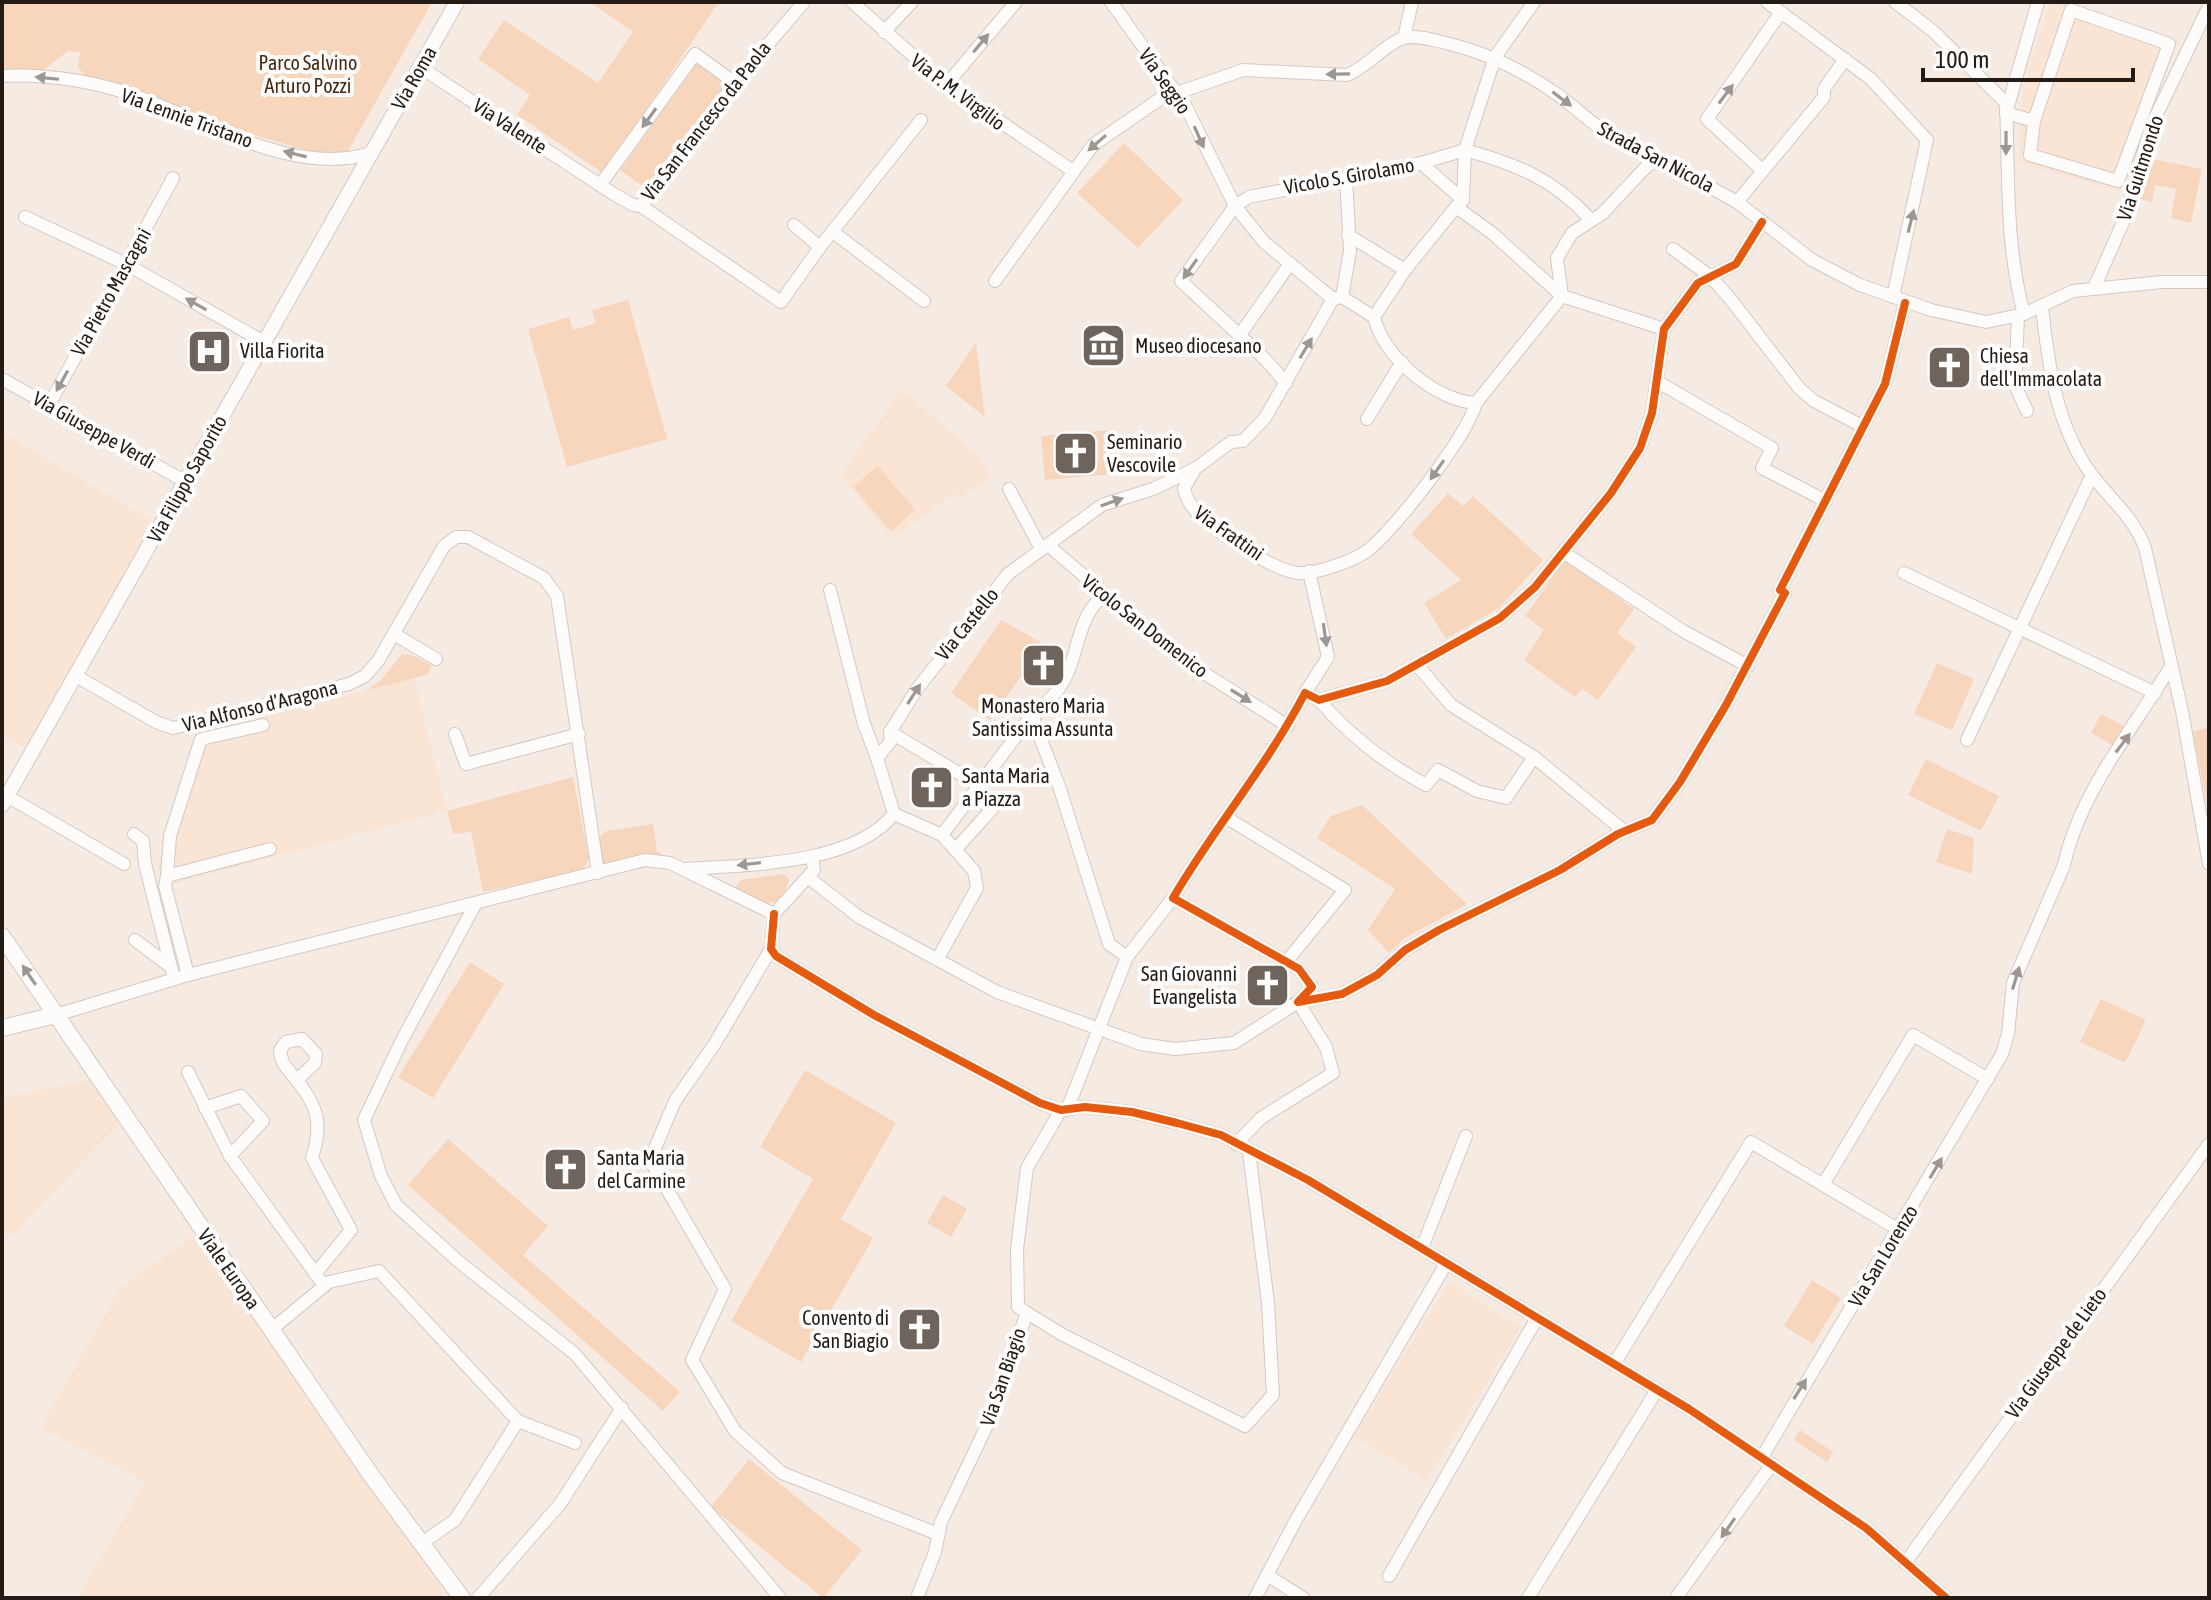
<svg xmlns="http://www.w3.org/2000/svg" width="2211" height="1600" font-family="'Asap Condensed',sans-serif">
  <rect width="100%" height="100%" fill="#f6ebe3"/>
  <g fill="#fae4d3">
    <polygon points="2050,2 2061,2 2179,41 2148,114 2122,192 2018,163 2023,87"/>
    <polygon points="902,389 978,455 992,477 961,498 956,493 892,539 840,475"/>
    <polygon points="2,432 160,525 28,750 2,735"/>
    <polygon points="414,678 447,811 165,886 158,867 196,734"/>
    <polygon points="92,1079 121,1123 11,1237 2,1231 2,1098"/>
    <polygon points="195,1234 294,1378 449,1591 439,1598 77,1598 145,1482 40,1428 121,1287"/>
    <polygon points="1449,1282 1521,1327 1426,1481 1354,1436"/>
  </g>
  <g fill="#f7d6bb">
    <polygon points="2,2 432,2 348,151 325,155 257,136 159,100 89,81 78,67 80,52 68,51 41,72 2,72"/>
    <polygon points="590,2 719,2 603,173 517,115 530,95 478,59 504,20 598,83 633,32"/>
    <polygon points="697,63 728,85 651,192 620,170"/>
    <polygon points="1124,143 1183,200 1138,248 1077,193"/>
    <polygon points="2148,158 2202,169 2191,223 2171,218 2176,189 2155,185 2152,202 2140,199"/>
    <polygon points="628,300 667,439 567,467 528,329 569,317 573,330 596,323 592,310"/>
    <polygon points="976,343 985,417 946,386"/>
    <polygon points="1110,430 1114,474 1045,480 1041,436"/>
    <polygon points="878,466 915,510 891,531 853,487"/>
    <polygon points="1448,493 1463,506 1473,496 1543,560 1499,608 1446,639 1424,603 1461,580 1411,534"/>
    <polygon points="1565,560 1634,609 1617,633 1636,647 1598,700 1582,689 1575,697 1524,660 1544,630 1525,616"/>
    <polygon points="1001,620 1044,644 990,720 951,693"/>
    <polygon points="402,654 412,655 432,666 427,675 367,690 382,679"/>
    <polygon points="1937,663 1974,679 1952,730 1914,714"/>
    <polygon points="2101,714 2124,726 2113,745 2091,733"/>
    <polygon points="2209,727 2209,814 2193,732"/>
    <polygon points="1926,759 1999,796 1981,831 1908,795"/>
    <polygon points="573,777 589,859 583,870 483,892 471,832 453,834 447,811"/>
    <polygon points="1362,805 1467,904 1405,938 1389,953 1368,930 1395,889 1317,838 1331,816"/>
    <polygon points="653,824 657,851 666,857 599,867 596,840 606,831"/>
    <polygon points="1947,829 1974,838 1972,874 1936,862"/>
    <polygon points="784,874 789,879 784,895 776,902 762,903 736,887 741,880"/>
    <polygon points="470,962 504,984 433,1098 398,1077"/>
    <polygon points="2101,999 2146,1020 2125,1063 2080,1042"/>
    <polygon points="805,1070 896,1123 841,1219 873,1238 801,1362 731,1321 813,1179 760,1147"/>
    <polygon points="448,1139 548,1226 523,1255 680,1392 663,1411 408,1185"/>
    <polygon points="943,1195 967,1209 951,1237 927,1223"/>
    <polygon points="1812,1280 1841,1298 1813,1344 1784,1326"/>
    <polygon points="1800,1430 1833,1452 1827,1462 1794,1440"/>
    <polygon points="749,1459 862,1550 823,1598 711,1507"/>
  </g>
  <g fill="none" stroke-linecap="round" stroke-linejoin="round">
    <defs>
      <g id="minor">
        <polyline points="852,2 946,85 1073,171"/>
        <polyline points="1111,2 1185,105 1235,206 1264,242 1333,299"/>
        <polyline points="1767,2 1871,79 1927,140 1893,297"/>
        <path d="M1895,2l38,29 73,72c3,71 -1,141 18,211"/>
        <polyline points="884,32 912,2"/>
        <polyline points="1404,38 1412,2"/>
        <polyline points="420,67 612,193 633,205 641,206 735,83 804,2"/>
        <path d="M2,76c42,-2 88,5 128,18 72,25 164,84 241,59"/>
        <polyline points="946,85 1016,2"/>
        <path d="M1177,93l66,-23 104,5c21,-8 40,-33 57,-37 13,-3 29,2 42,5 42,10 77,27 112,52 23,16 40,37 66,45l113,62 75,58 48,25 71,25 55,12 38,-8 49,-23 89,-9h47"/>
        <polyline points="2034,121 2030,155 2118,181 2169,44 2071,10 2034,121 2006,113 2038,2"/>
        <polyline points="1659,158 1646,167 1602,214 1572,233 1557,258 1562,296 1664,329"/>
        <polyline points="1421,163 1463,200"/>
        <polyline points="1762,170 1707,119 1781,12"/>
        <polyline points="600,185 695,54 735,83"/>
        <polyline points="1737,202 1824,97 1824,89 1845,59"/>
        <polyline points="641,206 781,302 820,247 794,225"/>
        <path d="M1456,207l36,26 70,63 -86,107c-40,-2 -93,-46 -102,-86l31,-47z"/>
        <path d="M1456,207l7,-7 2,-50c51,14 89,29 125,69"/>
        <polyline points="25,217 126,264 264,342"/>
        <path d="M1762,222l-26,42 -38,19 -34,46 -12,84 -12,35 -29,45 -76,94 -35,31 -113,63 -68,19 -14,-7c-38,73 -91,135 -132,205l126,71 13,18 -14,15 44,-8 35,-19 28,-25 34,-20 121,-60 58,-36 34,-14 28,-38 46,-77 59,-112 -5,-3 105,-206 20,-81"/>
        <polyline points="833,232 924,301"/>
        <polyline points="1348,235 1405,270"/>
        <polyline points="820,247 921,120"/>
        <polyline points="1673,249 1711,277 1732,301 1799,388 1814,401 1862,426"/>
        <polyline points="995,281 1093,145 1173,90"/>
        <polyline points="2094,288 2124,220 2152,124 2209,6"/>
        <polyline points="1342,297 1350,251 1346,178"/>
        <polyline points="1342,297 1374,317"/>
        <path d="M2042,307c6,55 13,113 45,161 18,27 47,48 58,80l37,163 27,153"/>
        <polyline points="2018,316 2015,385 2027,411"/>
        <polyline points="1239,336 1289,265"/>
        <polyline points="2,379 186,482"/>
        <polyline points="1658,382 1772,448 1762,468 1826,501"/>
        <polyline points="1286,383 1265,359 1181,281 1235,206 1249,197 1421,163 1465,150 1495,57 1534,2"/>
        <polyline points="49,405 173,178"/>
        <polyline points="1367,419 1402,362"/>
        <path d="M1195,469l-11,19c5,25 28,38 48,52 18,12 44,30 66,33 16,2 57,-13 69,-22 28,-21 100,-115 109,-148"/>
        <polyline points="1009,489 1041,549"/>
        <polyline points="1048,545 1177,656 1288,726"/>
        <polyline points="1563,552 1683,631 1748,666"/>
        <polyline points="1904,573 2155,693"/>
        <polyline points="830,590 864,724 877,758"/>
        <polyline points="394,634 436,659"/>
        <polyline points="1418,666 1451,705 1534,757 1624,831"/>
        <polyline points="76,676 156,722 173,728 349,684 365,676 378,661 444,546 456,537 468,537 544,578 557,596 598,873"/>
        <polyline points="1305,693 1328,657 1309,571"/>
        <path d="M1319,700c30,35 66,63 107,85l12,-15 39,21 29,7 28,-41"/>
        <polyline points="1035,711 1034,722 1059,786 1109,944 1127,957 1067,1110"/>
        <polyline points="890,732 977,784"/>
        <polyline points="455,734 466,764 579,734"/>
        <polyline points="1967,740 2092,475"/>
        <polyline points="7,796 124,864"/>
        <polyline points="894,814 877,758 891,741 890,732 917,689 1008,574 1102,505 1153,489 1196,468 1231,442 1243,441 1265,418 1333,299 1342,297"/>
        <path d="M894,814l48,21 93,-124c52,-33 31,-85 69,-116"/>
        <polyline points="1227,818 1345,890 1286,962"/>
        <polyline points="134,834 143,841 145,864 174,979"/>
        <polyline points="955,850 992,809 973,795"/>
        <path d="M686,869c61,-4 167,-4 208,-55"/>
        <polyline points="167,876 170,836 201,739 263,725"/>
        <polyline points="809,878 859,917 997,992 1141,1044 1175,1049 1234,1043 1298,1002 1326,1047 1333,1073 1261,1118 1236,1144"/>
        <polyline points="476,903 401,1042 364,1120 381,1176 396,1205 458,1261 575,1354 780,1598"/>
        <polyline points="774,914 771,949 776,956 874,1015 1040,1103 1061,1110 1085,1107 1132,1112 1177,1123 1221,1135 1308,1180 1689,1409 1866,1528 1946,1598"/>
        <polyline points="774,914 814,870 812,856"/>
        <polyline points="135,940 171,967"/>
        <polyline points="771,949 714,1045 675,1101 650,1160 725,1289 692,1360 735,1431 782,1473 938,1534"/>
        <polyline points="1127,957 1173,898"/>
        <polyline points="938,958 977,888 974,871 942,835"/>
        <polyline points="188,975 165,886 167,876 270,849"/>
        <polyline points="56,1015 188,975 645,860 670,863 774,914"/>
        <polyline points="188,1072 230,1156 320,1280"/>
        <path d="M297,1080l18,-17 1,-9 -14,-15 -16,3 -6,8c1,13 6,17 14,27 24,29 29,46 18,81l39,72 -36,44"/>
        <polyline points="205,1108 241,1096 263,1121 230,1156"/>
        <polyline points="1824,1183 1913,1035 1988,1079"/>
        <polyline points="1422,1248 1466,1136"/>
        <polyline points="1027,1313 1063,1335 1245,1426 1273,1395 1268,1303 1249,1152"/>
        <polyline points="271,1330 329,1282 379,1271 518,1421 455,1520 422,1543"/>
        <polyline points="1614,1364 1751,1142 1899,1230"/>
        <polyline points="518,1421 575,1443"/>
        <path d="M1762,1457l240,-403 6,-20 5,-51 51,-118c16,-73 69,-136 107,-199"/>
        <polyline points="1905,1563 2209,1144"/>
        <polyline points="1267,1575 1303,1598"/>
        <polyline points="1389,1576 1537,1318"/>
        <polyline points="478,1598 560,1504 622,1408"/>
        <polyline points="917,1598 935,1552 941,1522 990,1419 1027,1313 1018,1307 1017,1249 1027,1168 1061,1110"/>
        <polyline points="1255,1598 1296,1520 1446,1264"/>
        <polyline points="1528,1598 1657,1390"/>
        <polyline points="1676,1598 1772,1464"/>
      </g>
      <polyline id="tertiary" points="2,805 457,2"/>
      <g id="secondary">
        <polyline points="2,936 373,1478 462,1598"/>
        <polyline points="2,1028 56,1015"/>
      </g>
    </defs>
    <use href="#minor" stroke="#d2c9c2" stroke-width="14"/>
    <use href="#tertiary" stroke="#d2c9c2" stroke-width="16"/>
    <use href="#secondary" stroke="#d2c9c2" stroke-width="18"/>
    <use href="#minor" stroke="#fefcfb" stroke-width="12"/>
    <use href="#tertiary" stroke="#fefcfb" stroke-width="14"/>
    <use href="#secondary" stroke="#fefcfb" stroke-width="16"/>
    <defs>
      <g id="cycleway">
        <path d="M1762,222l-26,42 -38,19 -34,46 -12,84 -12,35 -29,45 -76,94 -35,31 -113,63 -68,19 -14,-7c-38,73 -91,135 -132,205l126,71 13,18 -14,15 44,-8 35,-19 28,-25 34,-20 121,-60 58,-36 34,-14 28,-38 46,-77 59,-112 -5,-3 105,-206 20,-81"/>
        <polyline points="774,914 771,949 776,956 874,1015 1040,1103 1061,1110 1085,1107 1132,1112 1177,1123 1221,1135 1308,1180 1689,1409 1866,1528 1946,1598"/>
      </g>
    </defs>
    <use href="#cycleway" stroke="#fff" stroke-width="13"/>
    <use href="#cycleway" stroke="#e8590c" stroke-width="8"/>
  </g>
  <defs><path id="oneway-solid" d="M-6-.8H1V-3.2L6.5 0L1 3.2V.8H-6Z" transform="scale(2)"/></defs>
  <g fill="#9c9793">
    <use href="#oneway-solid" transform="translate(981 43) rotate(-50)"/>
    <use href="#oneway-solid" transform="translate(1338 74) rotate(179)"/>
    <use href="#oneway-solid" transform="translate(47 78) rotate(-174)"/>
    <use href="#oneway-solid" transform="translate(1726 94) rotate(-53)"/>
    <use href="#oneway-solid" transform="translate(1562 99) rotate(37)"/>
    <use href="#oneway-solid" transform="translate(649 118) rotate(126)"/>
    <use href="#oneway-solid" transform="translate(1199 137) rotate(66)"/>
    <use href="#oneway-solid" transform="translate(1097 143) rotate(139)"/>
    <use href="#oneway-solid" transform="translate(2006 143) rotate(90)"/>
    <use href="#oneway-solid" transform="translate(295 154) rotate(-166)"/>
    <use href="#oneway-solid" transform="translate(1911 221) rotate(-76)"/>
    <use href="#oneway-solid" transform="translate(1190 269) rotate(125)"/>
    <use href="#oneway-solid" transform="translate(196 304) rotate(-151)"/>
    <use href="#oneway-solid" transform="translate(1306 348) rotate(-59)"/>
    <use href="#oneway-solid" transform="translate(62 381) rotate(119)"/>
    <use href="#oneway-solid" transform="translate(1437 470) rotate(125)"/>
    <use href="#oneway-solid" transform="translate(1112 502) rotate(-19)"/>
    <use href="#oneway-solid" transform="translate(1325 635) rotate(82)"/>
    <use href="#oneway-solid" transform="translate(914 694) rotate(-57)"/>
    <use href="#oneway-solid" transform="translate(1241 696) rotate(32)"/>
    <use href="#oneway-solid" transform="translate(2123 743) rotate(-53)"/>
    <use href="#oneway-solid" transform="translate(749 864) rotate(173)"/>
    <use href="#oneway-solid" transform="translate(29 975) rotate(-124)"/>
    <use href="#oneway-solid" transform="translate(2016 978) rotate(-73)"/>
    <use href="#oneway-solid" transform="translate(1936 1168) rotate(-59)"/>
    <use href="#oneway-solid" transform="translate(1800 1389) rotate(-58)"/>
    <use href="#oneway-solid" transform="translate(1728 1528) rotate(125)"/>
  </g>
  <defs>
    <symbol id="museum-square" viewBox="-11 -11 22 22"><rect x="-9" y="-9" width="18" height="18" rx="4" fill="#6e645c" stroke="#fff"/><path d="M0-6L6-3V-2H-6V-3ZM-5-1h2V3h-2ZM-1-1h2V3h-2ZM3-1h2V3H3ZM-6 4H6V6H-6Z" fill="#fff"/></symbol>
    <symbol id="hospital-square" viewBox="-11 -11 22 22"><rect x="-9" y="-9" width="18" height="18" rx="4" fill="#6e645c" stroke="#fff"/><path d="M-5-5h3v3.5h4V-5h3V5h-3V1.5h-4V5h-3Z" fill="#fff"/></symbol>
    <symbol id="church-square" viewBox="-11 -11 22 22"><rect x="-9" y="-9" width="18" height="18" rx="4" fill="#6e645c" stroke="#fff"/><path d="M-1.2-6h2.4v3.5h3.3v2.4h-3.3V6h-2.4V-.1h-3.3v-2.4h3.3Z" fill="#fff"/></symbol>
  </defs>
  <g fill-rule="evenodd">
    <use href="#museum-square" x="1078" y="320" width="51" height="51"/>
    <use href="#hospital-square" x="184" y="326" width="51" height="51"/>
    <use href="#church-square" x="1924" y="342" width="51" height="51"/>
    <use href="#church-square" x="1050" y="428" width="51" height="51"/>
    <use href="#church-square" x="1018" y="640" width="51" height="51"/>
    <use href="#church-square" x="906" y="762" width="51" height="51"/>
    <use href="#church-square" x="1242" y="960" width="51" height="51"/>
    <use href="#church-square" x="540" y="1144" width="51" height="51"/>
    <use href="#church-square" x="894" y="1304" width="51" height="51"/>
  </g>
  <g text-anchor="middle" stroke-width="8" stroke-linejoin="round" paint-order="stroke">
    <g font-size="20" fill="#482a0f" stroke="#fff">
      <text x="308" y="70">Parco Salvino<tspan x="308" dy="23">Arturo Pozzi</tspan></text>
    </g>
    <g font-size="20" fill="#241b14" stroke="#fff">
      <text transform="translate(414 78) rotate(-60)" y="7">Via Roma</text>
      <text transform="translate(1165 81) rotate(55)" y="7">Via Seggio</text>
      <text transform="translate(958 92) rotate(37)" y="7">Via P. M. Virgilio</text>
      <text transform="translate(187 118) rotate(20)" y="7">Via Lennie Tristano</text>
      <text transform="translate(706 121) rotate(-52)" y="7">Via San Francesco da Paola</text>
      <text transform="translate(510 126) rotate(33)" y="7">Via Valente</text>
      <text transform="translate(1656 157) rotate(28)" y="7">Strada San Nicola</text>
      <text transform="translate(2140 168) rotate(-72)" y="7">Via Guitmondo</text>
      <text transform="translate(1349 176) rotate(-10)" y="7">Vicolo S. Girolamo</text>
      <text transform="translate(111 292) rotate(-61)" y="7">Via Pietro Mascagni</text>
      <text transform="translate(94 430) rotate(29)" y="7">Via Giuseppe Verdi</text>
      <text transform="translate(187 479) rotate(-61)" y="7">Via Filippo Saporito</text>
      <text transform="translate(1229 533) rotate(35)" y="7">Via Frattini</text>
      <text transform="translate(967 624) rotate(-51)" y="7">Via Castello</text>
      <text transform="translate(1145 626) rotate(38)" y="7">Vicolo San Domenico</text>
      <text transform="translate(260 706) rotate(-14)" y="7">Via Alfonso d’Aragona</text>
      <text transform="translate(1883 1256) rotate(-59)" y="7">Via San Lorenzo</text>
      <text transform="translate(229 1269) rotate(55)" y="7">Viale Europa</text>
      <text transform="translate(2056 1353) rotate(-54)" y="7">Via Giuseppe de Lieto</text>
      <text transform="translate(1003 1377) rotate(-71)" y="7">Via San Biagio</text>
    </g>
    <g font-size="20" fill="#241b14" stroke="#fff" text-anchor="start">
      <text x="1135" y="353">Museo diocesano</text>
      <text x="240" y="358">Villa Fiorita</text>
      <text x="1980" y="363">Chiesa<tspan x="1980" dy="23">dell'Immacolata</tspan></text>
      <text x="1107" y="449">Seminario<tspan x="1107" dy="23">Vescovile</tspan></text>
      <text x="1043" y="713" text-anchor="middle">Monastero Maria<tspan x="1043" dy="23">Santissima Assunta</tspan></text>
      <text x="962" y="783">Santa Maria<tspan x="962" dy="23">a Piazza</tspan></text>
      <text x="1237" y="981" text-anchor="end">San Giovanni<tspan x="1237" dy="23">Evangelista</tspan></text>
      <text x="597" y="1165">Santa Maria<tspan x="597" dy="23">del Carmine</tspan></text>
      <text x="889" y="1325" text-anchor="end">Convento di<tspan x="889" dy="23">San Biagio</tspan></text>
    </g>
  </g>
  <rect width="2211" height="1600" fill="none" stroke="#241b14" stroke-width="8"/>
  <path d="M1923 68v12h210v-12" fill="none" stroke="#241b14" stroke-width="4"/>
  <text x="1935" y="68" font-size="24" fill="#241b14" stroke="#ffffff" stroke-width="6" paint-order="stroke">100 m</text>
</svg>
